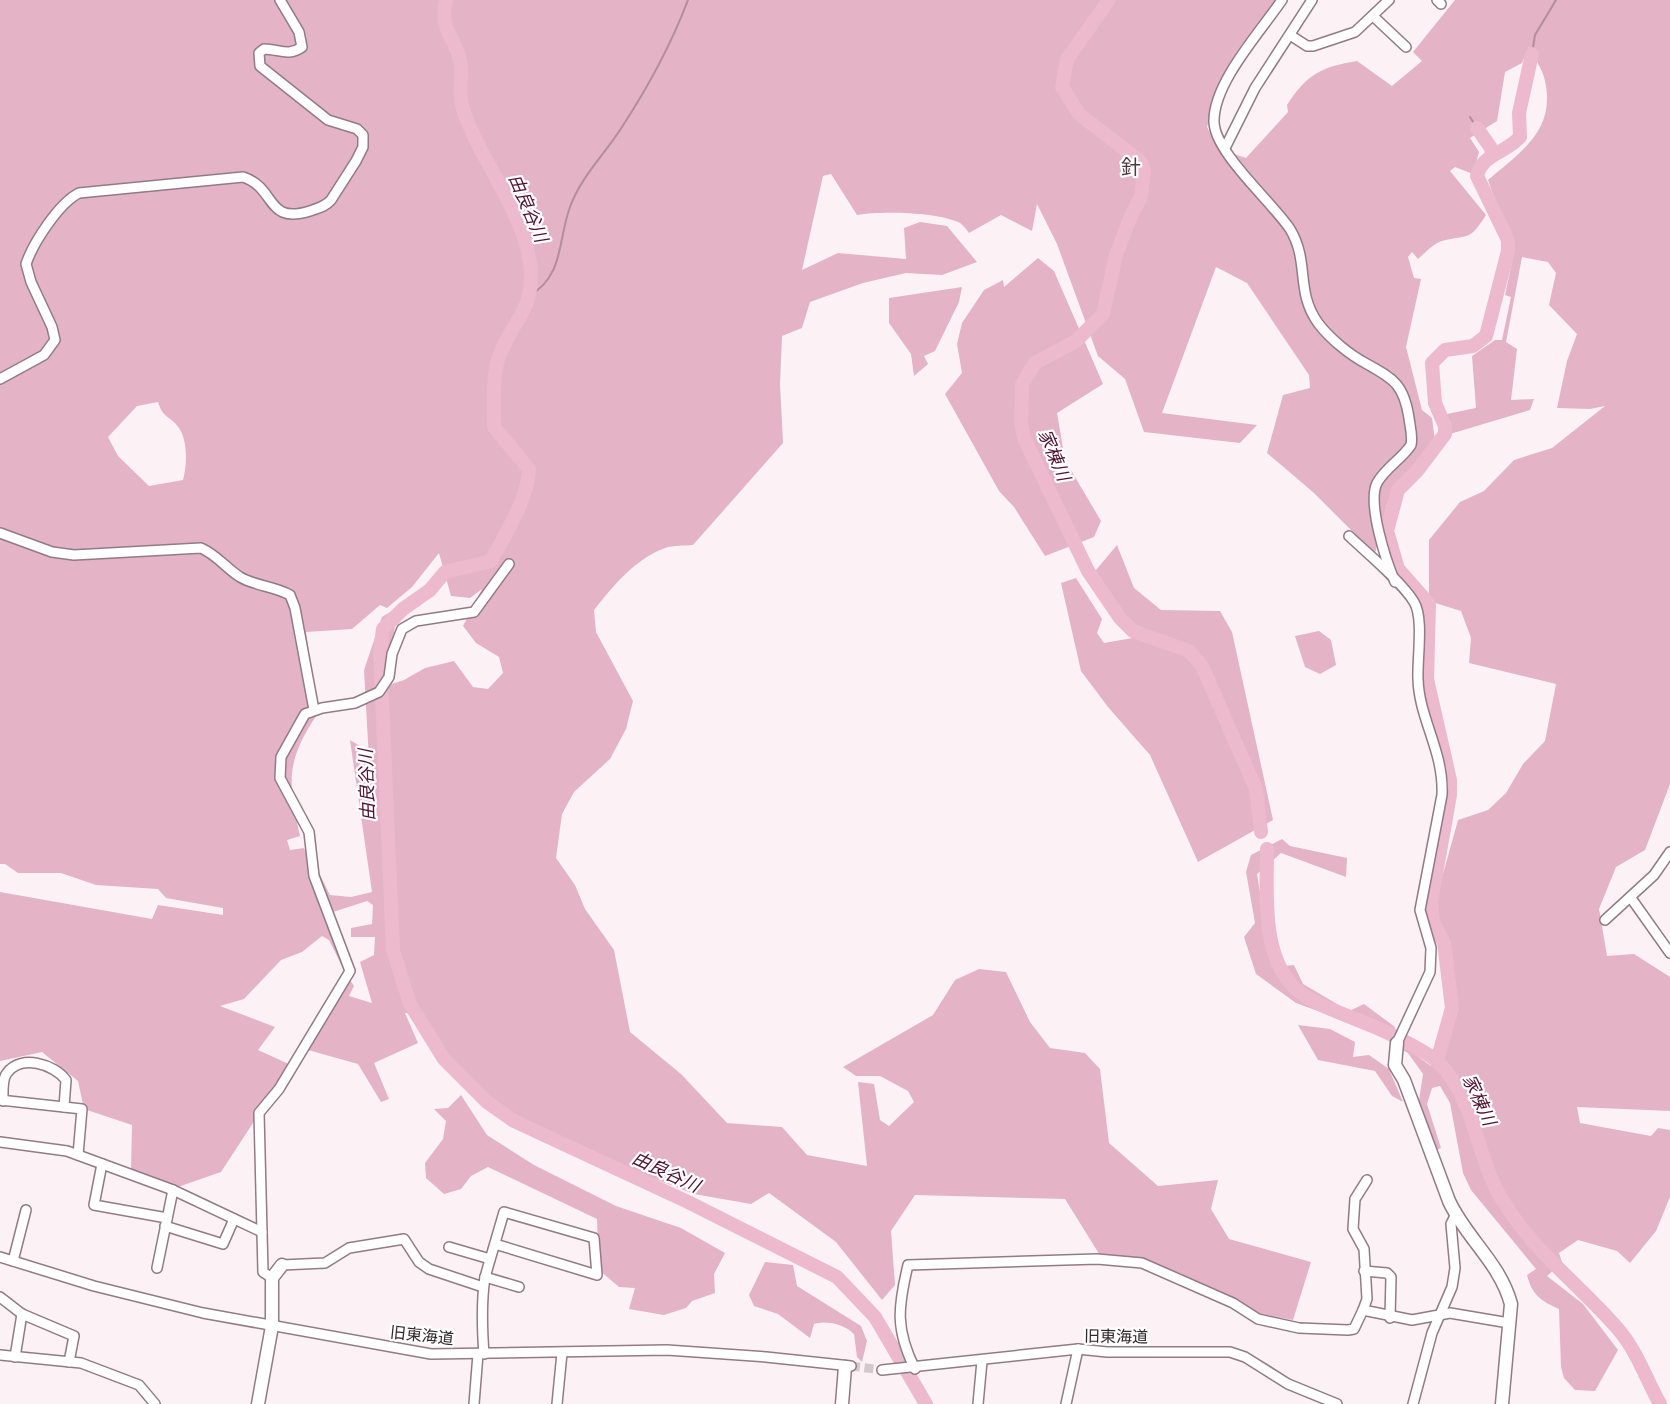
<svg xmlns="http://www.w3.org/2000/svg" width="1670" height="1404" font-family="'IBM Plex Serif','Noto Sans JP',serif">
  <rect width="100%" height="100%" fill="#fcf2f5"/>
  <g fill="#e4b3c6" fill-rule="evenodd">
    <path d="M0,0h1279l-57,78 -15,49 12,22 27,9 42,-46 -1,-7c20,-31 34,-38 70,-44l35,25 30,-25 -9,-9 42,-52h215v784l-25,66 -29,17 -17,42 8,47 27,-2 36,23v134l-93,-4 3,16 71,13 7,-8 12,2v67l-14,34 -26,32 -13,-12 -39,-11 -19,13 3,9 -15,14 36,28 35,46 -23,41 -20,-1 -11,-12 -3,-11 -2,-58c-18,-8 -27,-14 -32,-34l9,-6 -65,-79 -8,-17 -13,-70 -10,-17 -8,2 -5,16 14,44 -4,2 -19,-43 5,-33 -15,-21 -9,-5 6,-1 26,19 5,-4 -1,-18 17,-12 1,-24 -20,-98 25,-90 30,-10 18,-17 17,-29 22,-23 11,-57 -87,-21 2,-25 -10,-27 -32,-10v-61l31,-38 24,-11 30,-31 38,-12 53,-42 -15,3 -33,-1 10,-47 10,-27 -28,-29 7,-32 -8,-11 -26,-5 -16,85 11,7 -6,51 23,-1 -4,11 -80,24 -3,-20 29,-6 -4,-52 23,-16h7l9,-43 -6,-2 9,-42 -26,-73c33,-28 68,-50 57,-99 -2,-11 -11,-24 -16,-34l-7,16 -17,9 -8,49 -27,17 9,14 -6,22 -18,-7 -5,4 36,44c-17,27 -17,19 -44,26 -8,2 -17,12 -24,18l-6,-7 -4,5 6,21 7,1 -15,68 16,63 10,8 4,30 -49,56 -12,50 -61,-61 -47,-40 16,-58 27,-7 -1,-13 -62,-92 -31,-16 -54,146 95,12 -17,18 -96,-11 -19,-53 -27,-23 -41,-112 -20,-40 -5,27 -31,-16 -32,18c-2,-3 -6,-8 -9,-10 -23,-11 -78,-12 -103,-8l-26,-41 -8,2 -21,94 36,-17 68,6 -2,-31 16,-6 27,4 30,36 -35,13 -36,-2 -43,10 -53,19 -8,26 -20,8 -2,48 3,59 -90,102c-8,1 -20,0 -28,3 -30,11 -52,38 -71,62l2,22 37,69 -7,28 -16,30 -36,33 -12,22 -6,44 19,27 10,24 29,41 16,82 51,42 46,49 55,4 25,28 60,11 -9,-84 16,2 6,36 9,6 25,-24 -6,-11 -28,-15h-24l-13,-9 90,-52 22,-35 24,-11 27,3 24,50 20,26 35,5 15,16 9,74 49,43 60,-6 -7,29 18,30 82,23 -18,58 -43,-8 -105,-53 -44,-2 -36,-58 -150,-4 -24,36 4,54 -13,15 -46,-58 -67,-49 -18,11 -57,-10 -86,-33 -115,-58 -46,-48 -24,-42h-18l13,30 -44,20 15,36 -8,3 -23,-38 -50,-14 42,-70 4,6 -5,10 23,7 -12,-41 14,-7 1,-18h-24v-9l21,-4 1,-19 -6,-4 -34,11 -20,-48v-3l17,34 21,2 21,-5 -22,-152 10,6 9,14 -5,-90 18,-53 10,-6 4,9 -10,66 18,-6 21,-12 29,-7 19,26 15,2 15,-16 -4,-16 -23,-14 -13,-17 19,-37 -12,9 -19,-2 -12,-43 -27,34 -25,21 -7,-3 -28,24 -46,3 12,81c-33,49 -30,69 -18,123l-13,4 3,10 14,-2 44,124 -4,-2 -15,-30 -7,-4 -20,16 -21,8 -37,39 -24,7 55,21 -17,23 33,15 -70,107 -46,16 -44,-17 1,-46 -48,-16 -6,-28 -36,-29 -42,9v-169l152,27 6,-14 65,10v-7l-57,-10 -8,-9 -62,-4 -35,-12h-43l-13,-9h-5zM158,402c5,17 13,14 21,26 9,13 8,38 4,52l-34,6 -31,-30 -10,-19 29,-31z"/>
    <polygon points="1038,258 1054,271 1103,384 1057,413 1065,460 1101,521 1094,537 1045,556 1014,507 999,491 945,394 962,373 957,344 962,323 984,290 1003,280 1004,287"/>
    <polygon points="962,287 959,302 935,351 924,356 928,364 914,376 911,354 889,323 889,298"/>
    <polygon points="1117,545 1134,588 1161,610 1220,611 1232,632 1273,820 1198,862 1150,755 1108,707 1081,671 1061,583 1076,578 1102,619 1097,633 1104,643 1144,636 1116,608 1091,576"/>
    <polygon points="1319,631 1331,640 1336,665 1320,674 1305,667 1295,636"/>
    <polygon points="1282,839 1290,846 1347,858 1346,877 1281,853 1257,874 1272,967 1294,965 1303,984 1349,1011 1364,1004 1395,1027 1389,1037 1296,1003 1256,974 1244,937 1255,923 1246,872 1251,855"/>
    <polygon points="1298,1025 1330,1029 1355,1042 1353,1057 1369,1055 1389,1069 1403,1102 1392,1096 1375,1071 1318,1060"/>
    <polygon points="461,1095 487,1135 534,1165 616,1206 681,1228 725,1253 714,1274 715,1293 692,1301 686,1308 664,1315 629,1309 635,1288 619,1287 599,1270 597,1219 488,1167 471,1176 461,1189 444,1194 426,1178 425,1163 443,1139 446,1121 434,1109 448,1108"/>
    <path d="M765,1262l28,3 4,21 64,40 6,15 -5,21 -5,-5 -3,-23c-10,-10 -27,-14 -40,-10l-4,14 -32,-24 -24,-8 -5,-11z"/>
  </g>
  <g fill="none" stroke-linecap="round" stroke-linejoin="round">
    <g stroke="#b48d9c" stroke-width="2">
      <polyline points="1532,54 1535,35 1556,0"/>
      <polyline points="1470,117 1477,128"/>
      <path d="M530,295c34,-19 28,-56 40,-88 11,-30 33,-51 50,-77 27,-41 51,-85 68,-130"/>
    </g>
    <g stroke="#ecb9cd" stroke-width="14">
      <path d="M446,0c-7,32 8,34 14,60 4,15 -3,33 3,49 17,52 59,99 67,154 7,46 -20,59 -32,97 -6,21 -4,45 -4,67l35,42c-2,33 -23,63 -38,92l-46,11 -15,18 -27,19 -20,20 -3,23 13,298 17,54 34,55 43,43 27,19 174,81 149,75 38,40 51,87"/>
      <polyline points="1109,0 1067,59 1062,87 1079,114 1141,162 1144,171 1141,197 1132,213 1116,255 1103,314 1076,341 1035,363 1022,384 1021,423 1024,438 1088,571 1120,618 1133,631 1189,651 1202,666 1256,789 1261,832"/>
      <polyline points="1477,128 1491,148 1492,155"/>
      <path d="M1267,849c0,45 -7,114 34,144 24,18 70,29 99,46 19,10 37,18 50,37 26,37 29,87 53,125 30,50 78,85 115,128 19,22 28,50 42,75"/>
      <path d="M1437,1061l15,-53 -8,-65 -11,-21 -2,-20 19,-107v-15l-23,-101 2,-75 -31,-35 -11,-38 11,-41 19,-19 28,-37v-8l-10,-23 -3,-40 13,-13 28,-4 13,-10 22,-85v-11l-31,-64c5,-22 29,-23 43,-39l-1,-24 13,-59"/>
    </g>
    <polyline stroke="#d3c9cd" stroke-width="9" stroke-dasharray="9 4.5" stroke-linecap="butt" points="851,1366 882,1370"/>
    <defs>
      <g id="street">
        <path d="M1282,0c-21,31 -69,83 -68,122 1,31 58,80 76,107 20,33 5,62 28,94 12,16 32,32 49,41 27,15 37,21 42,54 1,9 4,18 2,27 -9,14 -26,23 -34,38 -10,20 9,78 18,99"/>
        <polyline points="1437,0 1441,4"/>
        <polyline points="1373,16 1406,47"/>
        <polyline points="1290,35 1307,46 1313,46 1355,32 1389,0"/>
        <polyline points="1225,148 1255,88 1312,0"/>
        <path d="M0,379l44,-24 11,-15 -3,-13 -21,-45 -5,-18c7,-21 33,-61 53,-71l164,-16c34,11 22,48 67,34 8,-3 15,-4 21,-11l25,-39 7,-14v-12l-6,-6 -29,-9 -68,-54 -1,-13 5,-4c15,0 24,8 38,-2l-3,-15 -19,-32"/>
        <path d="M0,533l52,19 22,3 127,-7c16,7 25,20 39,29 15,9 34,9 50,18l5,13 19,102"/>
        <path d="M1349,536c17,16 53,46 65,66 10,16 3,57 4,77 1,40 26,72 24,116l-22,115 11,38 -1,24 -33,71"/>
        <polyline points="1631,898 1670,953"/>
        <polyline points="1605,920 1654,875 1670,852"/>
        <polyline points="0,1100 82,1109 78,1155"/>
        <path d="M3,1101c0,-8 -1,-22 4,-28 14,-19 47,-9 59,7l-2,27"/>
        <polyline points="0,1142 67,1151 173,1190 262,1232"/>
        <polyline points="102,1164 94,1205 167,1218"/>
        <polyline points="165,1226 223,1244 234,1219"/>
        <polyline points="449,1247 490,1259"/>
        <polyline points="0,1257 94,1286 203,1313 431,1354 667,1350 766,1357 851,1366"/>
        <polyline points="13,1261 26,1210"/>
        <polyline points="282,1265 325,1263 349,1248 404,1239 419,1262 429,1269 483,1287"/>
        <polyline points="157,1268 173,1190"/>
        <polyline points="1364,1271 1387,1273 1391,1277 1390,1318"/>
        <polyline points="485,1277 519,1287"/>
        <polyline points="272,1278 263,1272 259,1113 279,1089 350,971 314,876 309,832 280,778 281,757 305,714 322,708 355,703 379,692 389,677 392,654 402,629 416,621 474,612 509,564"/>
        <polyline points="0,1297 22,1314 74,1336 69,1362"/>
        <polyline points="1363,1310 1367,1299 1364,1249 1353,1229 1355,1199 1367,1180"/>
        <path d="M484,1354c-2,-26 -3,-51 1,-77l19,-65 90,26 3,37 -102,-31"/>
        <polyline points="0,1355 81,1363 139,1385 155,1404"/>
        <polyline points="15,1357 22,1314"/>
        <path d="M915,1369c-20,-40 -17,-62 -7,-104l189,-6 45,4 91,40 25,16 41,9 49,2 6,-1 9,-19 49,10 38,-7 59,10"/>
        <polyline points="882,1370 1078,1349 1107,1352 1230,1352 1245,1357 1288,1384 1337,1404"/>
        <polyline points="474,1404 478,1354"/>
        <polyline points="557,1404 562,1353"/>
        <polyline points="978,1404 982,1361"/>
        <polyline points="1066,1404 1078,1349"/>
        <polyline points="1413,1404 1432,1333 1452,1287 1455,1268 1451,1224 1455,1216"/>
      </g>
      <g id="secondary">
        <path d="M1397,1043l-2,22 9,15 45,121c17,37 51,62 62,103l-9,100"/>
        <polyline points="258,1404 272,1326 272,1278 282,1265"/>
        <polyline points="842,1404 845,1367"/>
      </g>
    </defs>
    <use href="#street" stroke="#927b84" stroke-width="12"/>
    <use href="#secondary" stroke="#927b84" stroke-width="15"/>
    <use href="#street" stroke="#fff" stroke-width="9"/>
    <use href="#secondary" stroke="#fff" stroke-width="12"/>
  </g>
  <g text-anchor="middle" stroke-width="4.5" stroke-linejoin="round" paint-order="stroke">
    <g font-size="16" fill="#31272b" stroke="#fff">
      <text transform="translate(422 1335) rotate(6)" y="6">旧東海道</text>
      <text transform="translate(1116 1336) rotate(1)" y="6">旧東海道</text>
    </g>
    <g font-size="18" font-style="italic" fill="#4f1432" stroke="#fff">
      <text transform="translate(528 208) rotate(67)" y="6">由良谷川</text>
      <text transform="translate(1054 455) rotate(67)" y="6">家棟川</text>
      <text transform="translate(367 785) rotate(-92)" y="6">由良谷川</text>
      <text transform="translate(1479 1100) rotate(65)" y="6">家棟川</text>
      <text transform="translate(666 1172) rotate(25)" y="6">由良谷川</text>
    </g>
    <g font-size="20" fill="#4f3a42" stroke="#fff">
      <text x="1131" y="174">針</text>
    </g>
  </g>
</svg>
